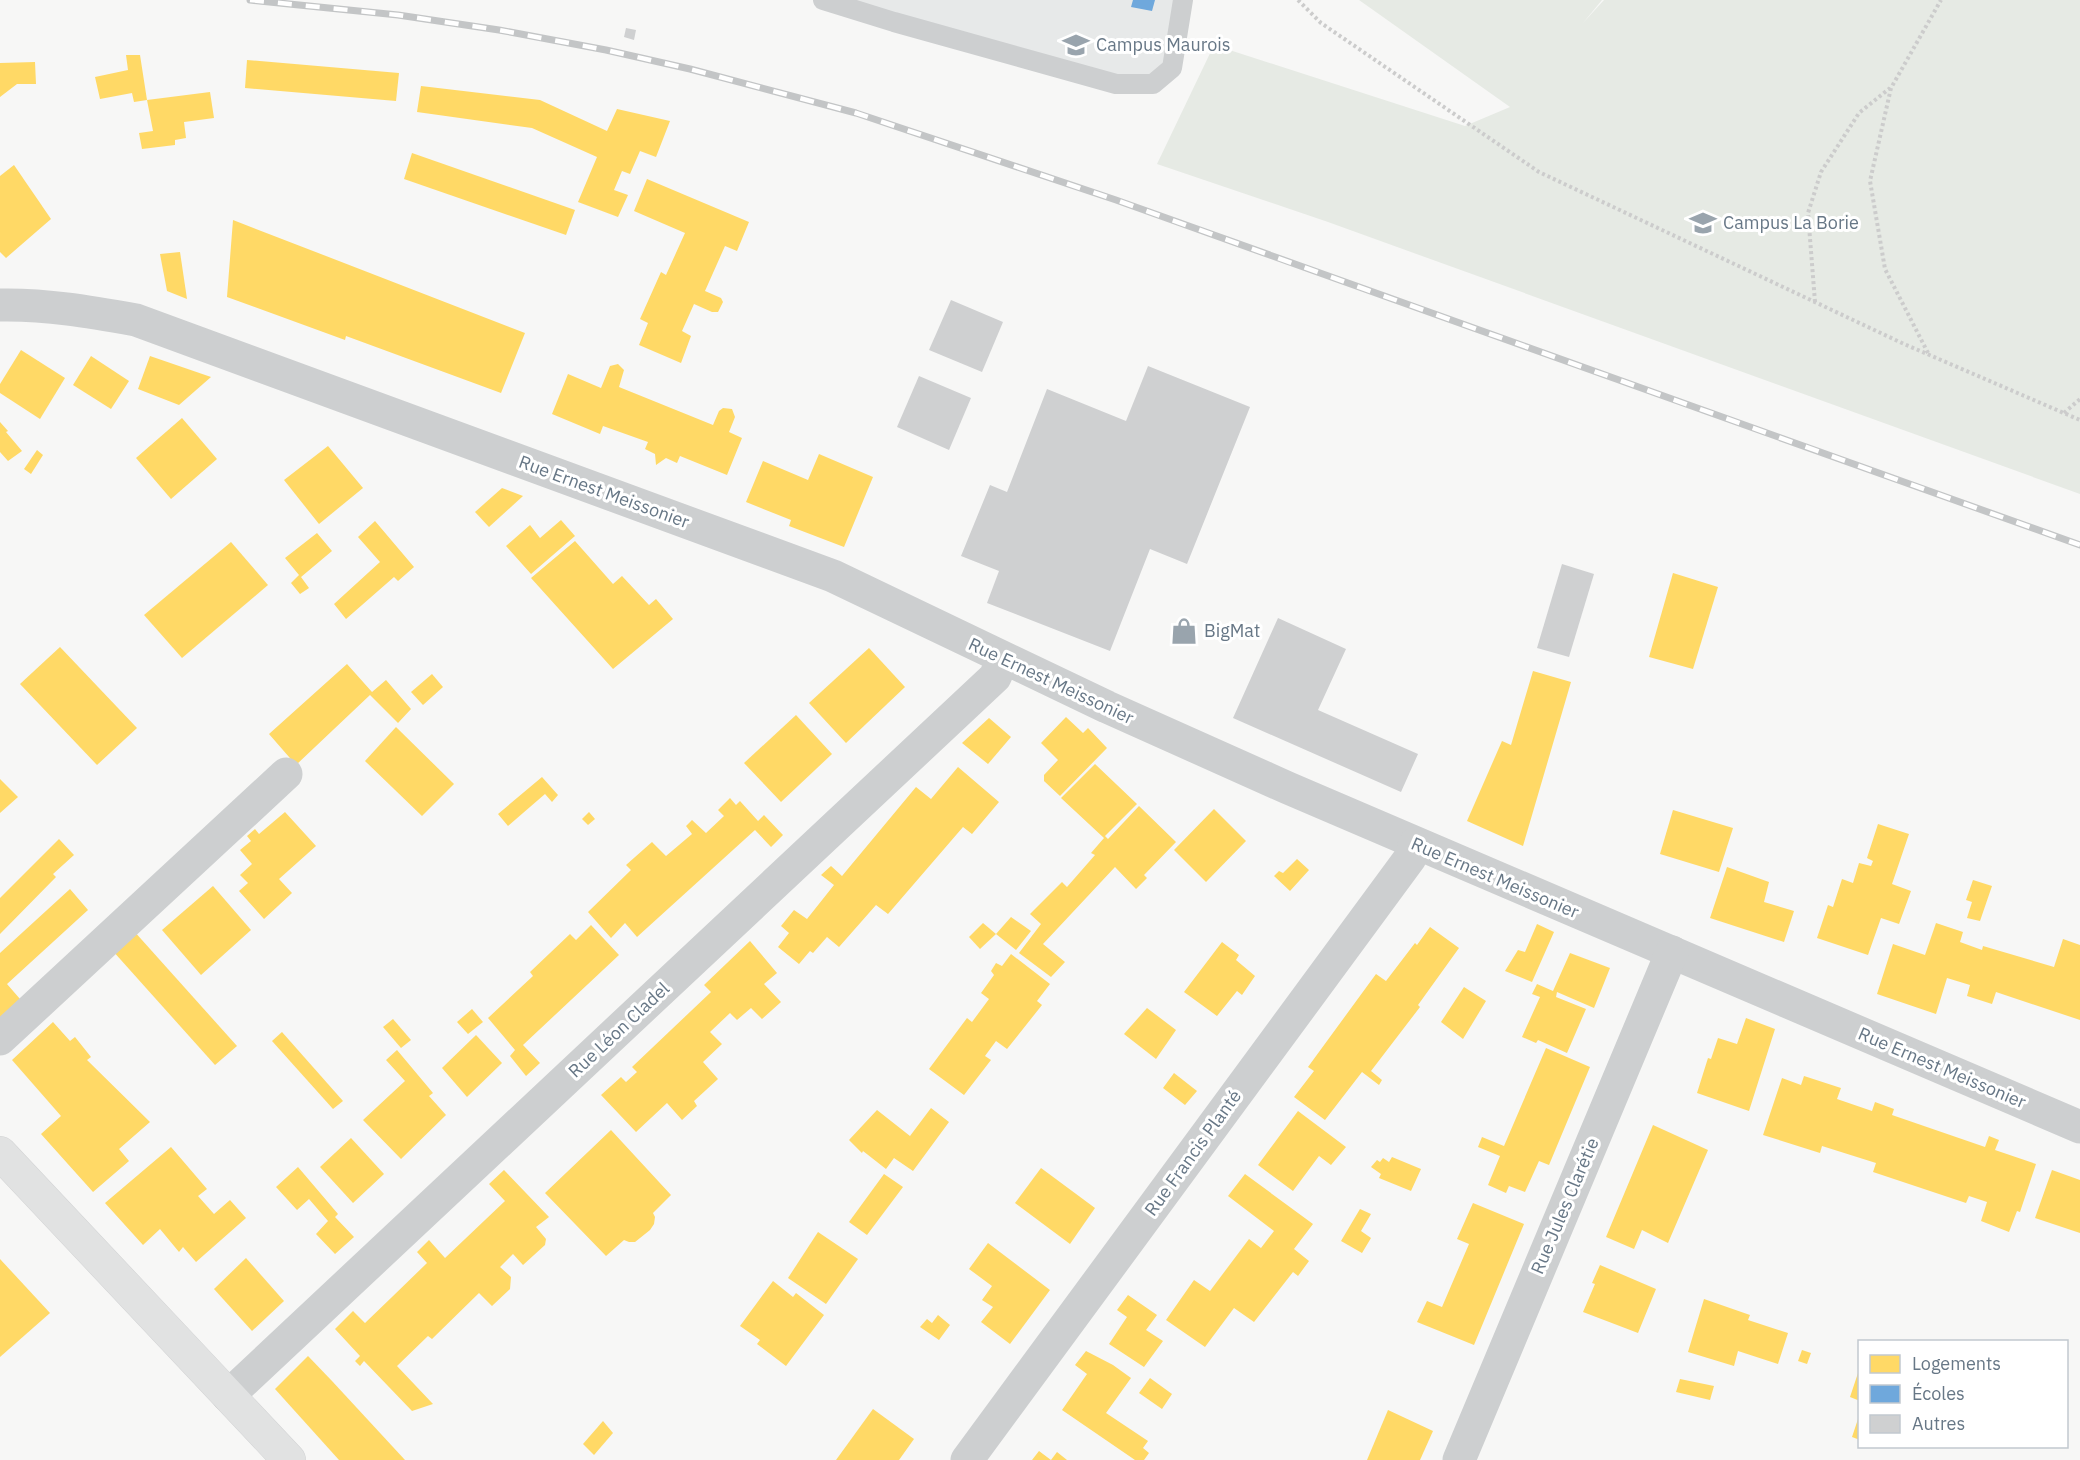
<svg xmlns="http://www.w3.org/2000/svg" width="2080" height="1460" font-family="'IBM Plex Sans',sans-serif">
  <rect width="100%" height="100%" fill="#f7f7f6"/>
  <polygon fill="#e7e9e9" points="823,0 1183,0 1172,68 1116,84"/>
  <polygon fill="#e6eae4" points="1359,0 1602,0 1583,23 1604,0 2080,0 2080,494 1328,222 1157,164 1214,45 1465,126 1510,107"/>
  <g fill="#ffd966">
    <polygon points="126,55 140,55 147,100 210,92 214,118 184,122 186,138 175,140 175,145 142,149 139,133 153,131 147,100 134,102 132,93 100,99 95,77 128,70"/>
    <polygon points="247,60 399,73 396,101 245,88"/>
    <polygon points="35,62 36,84 17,84 0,97 0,63"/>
    <polygon points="421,86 540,100 607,131 617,109 670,121 656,157 640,151 630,174 622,171 614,190 628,195 618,217 578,202 597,157 532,128 417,112"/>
    <polygon points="412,153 575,210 566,235 404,179"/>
    <polygon points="14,165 51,219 6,258 0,252 0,176"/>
    <polygon points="647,179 749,222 737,251 725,246 705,291 721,298 723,302 718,312 712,312 694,304 682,331 691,336 681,363 639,345 648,323 640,319 661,272 666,275 685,233 634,211"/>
    <polygon points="233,220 525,333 501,393 346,336 345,340 227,297"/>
    <polygon points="180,252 187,299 167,291 160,254"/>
    <polygon points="21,350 65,378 40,419 0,393 0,384"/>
    <polygon points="91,356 129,381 111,409 73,385"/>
    <polygon points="150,356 211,377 179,405 138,389"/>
    <polygon points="618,364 624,370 619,387 713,425 719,411 723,408 732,409 735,417 729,432 742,438 727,475 680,456 677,463 666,458 656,465 655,454 645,449 648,442 603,426 600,434 552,414 568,374 601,388 610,366"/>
    <polygon points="182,418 217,459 171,499 136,458"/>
    <polygon points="0,422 8,431 6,432 22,451 8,461 0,452"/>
    <polygon points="328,446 363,488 319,524 284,480"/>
    <polygon points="37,450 43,455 31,474 24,469"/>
    <polygon points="819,454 873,477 844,547 789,526 791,520 746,502 763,461 808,480"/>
    <polygon points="502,488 523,496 489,527 475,512"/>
    <polygon points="561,520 575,536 531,574 506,546 530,525 540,538"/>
    <polygon points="375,521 414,567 398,581 394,577 346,619 334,604 380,562 358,537"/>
    <polygon points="317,533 332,551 301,577 309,588 300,594 291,583 299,575 285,558"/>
    <polygon points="575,541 613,584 622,576 649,605 656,599 673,619 613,669 531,578"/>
    <polygon points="231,542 268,585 182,658 144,615"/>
    <polygon points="1673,573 1718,587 1693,669 1649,657"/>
    <polygon points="60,647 137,728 97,765 20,684"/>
    <polygon points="869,648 905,687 846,743 809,703"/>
    <polygon points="347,664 372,692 386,680 411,709 398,723 370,695 296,765 269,734"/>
    <polygon points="1533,671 1571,682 1523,846 1467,821 1502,741 1511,745"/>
    <polygon points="432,674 443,687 423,705 411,692"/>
    <polygon points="796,715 832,754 781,802 744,763"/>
    <polygon points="1066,717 1083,733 1088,728 1107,748 1060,796 1044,781 1044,775 1058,760 1041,743"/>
    <polygon points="989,718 1011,737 988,764 962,743"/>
    <polygon points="396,727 454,784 422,816 365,761"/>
    <polygon points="1095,764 1137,804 1105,836 1108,839 1139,806 1176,842 1144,875 1147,878 1136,889 1115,867 1043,944 1065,962 1051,977 1019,953 1041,924 1030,914 1062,882 1067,887 1095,855 1091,853 1104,838 1061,798"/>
    <polygon points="958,767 999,802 972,834 963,827 888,914 876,905 839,947 827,937 813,953 810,951 799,964 778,947 789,933 781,926 794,910 807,919 834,885 821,875 831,866 842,876 916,787 931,799"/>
    <polygon points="542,777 558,795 552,802 545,794 508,826 498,814"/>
    <polygon points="0,779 18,797 0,813"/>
    <polygon points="730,798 736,805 740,801 758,821 764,815 783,835 771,847 755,830 637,937 625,923 611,938 588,912 631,870 626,865 652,842 666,856 692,834 686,826 692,820 706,833 724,816 718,810"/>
    <polygon points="1214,809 1246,841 1206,882 1174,850"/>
    <polygon points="1673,810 1733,828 1719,872 1660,854"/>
    <polygon points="285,812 316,846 279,879 292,893 264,919 239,891 248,883 240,875 252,864 240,850 251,841 247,836 255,829 259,834"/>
    <polygon points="589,812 595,819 588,825 582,819"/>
    <polygon points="1878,824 1909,834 1892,884 1911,891 1899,924 1881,918 1868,955 1817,938 1828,905 1833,907 1842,879 1853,883 1859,863 1871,866 1873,861 1867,858"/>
    <polygon points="59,839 74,855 53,874 56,877 0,934 0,898"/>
    <polygon points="1297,859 1309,870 1290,891 1274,876 1279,871 1283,873"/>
    <polygon points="1727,867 1769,882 1764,902 1794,911 1784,942 1710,918"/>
    <polygon points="1973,880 1992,886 1980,921 1967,918 1972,902 1966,900"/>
    <polygon points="213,886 251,930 201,975 162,930"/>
    <polygon points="70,889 88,910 7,984 20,999 0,1018 0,953"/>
    <polygon points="1011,917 1031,931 1016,950 996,934"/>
    <polygon points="983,923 996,934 980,949 969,937"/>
    <polygon points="1936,923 1963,932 1960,942 1982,950 1983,946 2054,967 2063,939 2080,945 2080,1020 1996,992 1992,1004 1967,996 1970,985 1947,978 1936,1014 1877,994 1893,944 1925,955"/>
    <polygon points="1537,924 1554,932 1532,982 1505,971 1518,950 1525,952"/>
    <polygon points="591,925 619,955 523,1045 540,1063 526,1076 510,1056 515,1050 488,1018 533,976 530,972 570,934 576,940"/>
    <polygon points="1430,927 1459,948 1418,1005 1420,1007 1371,1071 1382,1080 1379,1085 1362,1072 1325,1120 1294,1097 1314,1071 1308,1067 1376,974 1386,981 1415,943 1417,945"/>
    <polygon points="133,930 237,1046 215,1065 112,950"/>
    <polygon points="750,941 777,973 764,984 781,1002 762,1019 751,1008 737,1020 730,1013 710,1032 722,1044 703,1062 718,1079 694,1101 697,1106 682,1120 667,1103 636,1132 601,1095 621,1077 626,1082 637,1072 632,1067 711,992 704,985"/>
    <polygon points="1222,942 1239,955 1236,960 1255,976 1242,995 1237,991 1217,1016 1184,992"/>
    <polygon points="1570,953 1610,968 1594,1008 1557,992 1556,997 1586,1009 1567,1053 1538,1040 1536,1043 1522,1037 1540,997 1532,994 1537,984 1553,991"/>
    <polygon points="1011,954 1050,984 1037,1001 1042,1005 1007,1049 996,1041 985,1056 991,1060 964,1095 929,1069 967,1018 972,1022 989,999 981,993 994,975 991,971 996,963 1002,966"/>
    <polygon points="1464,987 1486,1001 1463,1039 1441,1022"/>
    <polygon points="1147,1008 1176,1030 1156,1059 1124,1034"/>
    <polygon points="472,1009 483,1022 468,1034 457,1022"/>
    <polygon points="1746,1018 1775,1029 1749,1111 1697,1093 1708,1058 1711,1059 1718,1038 1737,1044"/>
    <polygon points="393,1019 411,1040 401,1048 383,1027"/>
    <polygon points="53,1022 70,1041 75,1037 91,1057 87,1060 150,1122 119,1149 129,1161 93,1192 41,1134 61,1116 12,1060"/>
    <polygon points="282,1032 343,1101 333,1109 272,1041"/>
    <polygon points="476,1035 502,1063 467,1097 442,1068"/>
    <polygon points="1546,1048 1590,1067 1549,1165 1539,1161 1525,1192 1509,1186 1506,1193 1488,1185 1500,1156 1478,1147 1482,1137 1504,1146"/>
    <polygon points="397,1050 433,1093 429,1096 446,1115 401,1159 363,1120 405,1081 386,1060"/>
    <polygon points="1174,1073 1197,1091 1185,1105 1163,1088"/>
    <polygon points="1804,1076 1841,1088 1837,1099 1872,1111 1875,1102 1894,1109 1892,1115 1985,1147 1989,1136 1999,1140 1995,1150 2036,1164 2020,1212 2017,1211 2009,1232 1981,1221 1987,1202 1969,1196 1966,1203 1873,1172 1876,1163 1822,1146 1820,1153 1763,1135 1782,1078 1801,1085"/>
    <polygon points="931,1108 949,1122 913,1171 894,1158 886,1169 863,1151 862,1153 849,1140 877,1110 910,1136"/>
    <polygon points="1298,1111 1346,1147 1331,1165 1319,1156 1293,1191 1258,1165"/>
    <polygon points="1653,1125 1708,1150 1668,1243 1642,1230 1634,1249 1606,1237"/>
    <polygon points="611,1130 671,1195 653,1213 655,1217 654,1224 650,1230 635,1242 629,1242 624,1240 606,1256 545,1193"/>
    <polygon points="351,1138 384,1174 353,1203 320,1167"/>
    <polygon points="171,1147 207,1189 198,1196 214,1214 230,1200 246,1218 196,1262 183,1247 179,1252 160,1229 143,1245 105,1203"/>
    <polygon points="1392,1157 1421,1169 1411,1191 1379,1178 1381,1174 1371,1167 1377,1160 1380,1162 1383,1158 1389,1162"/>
    <polygon points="298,1167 338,1214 335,1217 354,1237 335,1254 316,1234 328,1221 309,1199 297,1210 276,1187"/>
    <polygon points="1041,1168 1095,1208 1070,1244 1015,1203"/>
    <polygon points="504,1170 549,1217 536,1227 546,1239 545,1245 523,1265 513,1254 500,1267 511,1277 510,1289 492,1306 479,1293 432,1339 428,1336 397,1366 433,1404 412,1411 364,1361 360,1366 355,1361 360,1356 335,1329 353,1311 365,1323 392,1297 427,1263 417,1252 429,1240 445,1258 505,1201 489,1184"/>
    <polygon points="2052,1170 2080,1180 2080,1233 2035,1218"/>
    <polygon points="884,1174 903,1187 867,1235 849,1222"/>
    <polygon points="1245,1174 1313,1224 1294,1249 1309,1261 1298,1276 1293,1272 1254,1322 1234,1308 1205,1347 1166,1320 1194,1280 1210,1291 1249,1239 1261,1248 1274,1231 1228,1196"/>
    <polygon points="1473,1203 1524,1224 1474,1345 1417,1322 1427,1301 1442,1307 1469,1244 1457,1239"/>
    <polygon points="1360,1209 1371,1214 1361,1231 1371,1238 1362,1253 1341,1241"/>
    <polygon points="818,1232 858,1259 826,1304 788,1278"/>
    <polygon points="988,1243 1050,1290 1010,1344 981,1322 993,1307 982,1300 992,1286 969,1269"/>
    <polygon points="246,1258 284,1301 252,1331 214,1289"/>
    <polygon points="0,1259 50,1313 0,1357"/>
    <polygon points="1600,1265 1656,1289 1638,1333 1583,1312 1595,1284 1592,1283"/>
    <polygon points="773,1281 793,1297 796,1293 824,1315 786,1366 757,1344 760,1340 740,1326"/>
    <polygon points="1128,1295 1157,1315 1146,1330 1163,1341 1144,1367 1109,1344 1127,1317 1117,1310"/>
    <polygon points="1704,1299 1750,1315 1748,1320 1788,1333 1778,1364 1738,1351 1734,1366 1688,1352"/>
    <polygon points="938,1315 950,1325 939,1340 920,1327 927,1319 932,1323"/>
    <polygon points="1802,1350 1811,1353 1807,1364 1798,1361"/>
    <polygon points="1086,1351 1113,1365 1131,1378 1106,1413 1148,1441 1143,1448 1149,1453 1144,1460 1135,1460 1062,1410 1087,1374 1075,1365"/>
    <polygon points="308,1356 332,1381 405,1460 339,1460 275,1389"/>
    <polygon points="1859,1370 1860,1370 1860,1401 1850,1397"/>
    <polygon points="1150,1378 1172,1394 1162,1409 1139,1393"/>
    <polygon points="1680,1379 1714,1386 1710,1400 1676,1392"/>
    <polygon points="873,1409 914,1439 899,1460 836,1460"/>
    <polygon points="1388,1410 1433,1431 1420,1460 1367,1460"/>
    <polygon points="1859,1416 1860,1416 1860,1440 1852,1437"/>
    <polygon points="603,1421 613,1433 594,1455 583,1444"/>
    <polygon points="1039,1451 1051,1460 1057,1452 1067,1460 1032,1460"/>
  </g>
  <polygon fill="#6fa8dc" points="1133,0 1155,0 1152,11 1131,7"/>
  <g fill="#cfd0d1">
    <polygon points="626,28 636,30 634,40 624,37"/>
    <polygon points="951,300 1003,322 982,372 929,350"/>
    <polygon points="1148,366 1250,407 1187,564 1150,549 1110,651 987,603 999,571 961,556 990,485 1007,492 1047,389 1126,421"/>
    <polygon points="919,376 971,398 949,450 897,427"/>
    <polygon points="1562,564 1594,574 1569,657 1537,648"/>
    <polygon points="1278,618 1346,649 1318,710 1418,754 1401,792 1233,718"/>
  </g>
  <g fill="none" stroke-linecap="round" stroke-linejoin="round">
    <defs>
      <polyline id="secondary" points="0,1153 289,1460"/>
    </defs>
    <use href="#secondary" stroke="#d3d4d5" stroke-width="34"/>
    <g stroke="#ccc" stroke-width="4" stroke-dasharray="3 3" stroke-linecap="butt">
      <polyline points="1298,0 1321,23 1539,172 1904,344 2080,420"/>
      <polyline points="1815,302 1808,213 1821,172 1859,113 1890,88"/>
      <polyline points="1928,353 1885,269 1870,181 1891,88 1941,0"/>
      <polyline points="2064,413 2080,399"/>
    </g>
    <polyline stroke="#cdcfd0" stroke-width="20" points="823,0 894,22 1116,84 1153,84 1172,68 1183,0"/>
    <g stroke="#cdcfd0" stroke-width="33">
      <path d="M0,305c46,-1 91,7 136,15l697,256 274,131 181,81 792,339"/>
      <polyline points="0,1039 286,774"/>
      <polyline points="228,1396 995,677 1003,659"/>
      <polyline points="967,1460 1410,858 1415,844"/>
      <polyline points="1459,1460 1672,952"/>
    </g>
    <use href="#secondary" stroke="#e1e2e2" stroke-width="33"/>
    <defs>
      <polyline id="rail" points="250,0 398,15 499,30 606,50 690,69 856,113 1116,200 2080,545"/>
    </defs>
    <use href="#rail" stroke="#c3c5c6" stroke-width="7"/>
    <use href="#rail" stroke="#fff" stroke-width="4.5" stroke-dasharray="14" stroke-linecap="butt"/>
  </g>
  <defs>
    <symbol id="university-bare" viewBox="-9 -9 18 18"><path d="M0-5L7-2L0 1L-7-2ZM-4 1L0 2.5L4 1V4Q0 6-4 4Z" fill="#99a4ad" stroke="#fff" stroke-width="2.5" paint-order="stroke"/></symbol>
    <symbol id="shop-bare" viewBox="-9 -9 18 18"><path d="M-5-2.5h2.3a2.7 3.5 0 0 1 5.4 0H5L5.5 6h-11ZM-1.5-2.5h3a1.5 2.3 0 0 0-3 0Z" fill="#99a4ad" stroke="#fff" stroke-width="2.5" paint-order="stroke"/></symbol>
  </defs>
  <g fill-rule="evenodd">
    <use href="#university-bare" x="1057" y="26" width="38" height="38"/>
    <use href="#university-bare" x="1684" y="204" width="38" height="38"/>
    <use href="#shop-bare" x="1165" y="612" width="38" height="38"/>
  </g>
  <g text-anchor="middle" stroke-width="6" stroke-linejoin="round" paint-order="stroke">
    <g font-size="18" fill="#677786" stroke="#fff" text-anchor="start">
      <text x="1096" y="51">Campus Maurois</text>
      <text x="1723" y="229">Campus La Borie</text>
      <text x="1204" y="637">BigMat</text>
    </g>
    <g font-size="18" fill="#677786" stroke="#fff">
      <text transform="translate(604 492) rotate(20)" y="6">Rue Ernest Meissonier</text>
      <text transform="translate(1051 681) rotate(25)" y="6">Rue Ernest Meissonier</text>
      <text transform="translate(1495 878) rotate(23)" y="6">Rue Ernest Meissonier</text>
      <text transform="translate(619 1030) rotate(-43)" y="6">Rue Léon Cladel</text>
      <text transform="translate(1942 1068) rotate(23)" y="6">Rue Ernest Meissonier</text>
      <text transform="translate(1193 1153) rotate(-54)" y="6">Rue Francis Planté</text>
      <text transform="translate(1565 1206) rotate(-67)" y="6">Rue Jules Clarétie</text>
    </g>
  </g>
  <rect x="1858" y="1340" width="210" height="108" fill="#ffffff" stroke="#c2c9cf" stroke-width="1.5"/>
  <rect x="1870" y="1355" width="30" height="18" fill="#ffd966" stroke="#c2c9cf" stroke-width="1.5"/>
  <text x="1912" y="1370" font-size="18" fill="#677786">Logements</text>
  <rect x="1870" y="1385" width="30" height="18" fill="#6fa8dc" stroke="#c2c9cf" stroke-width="1.5"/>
  <text x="1912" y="1400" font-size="18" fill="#677786">Écoles</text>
  <rect x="1870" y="1415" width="30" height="18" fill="#cfd0d1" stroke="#c2c9cf" stroke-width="1.5"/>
  <text x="1912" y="1430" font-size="18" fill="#677786">Autres</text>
</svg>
